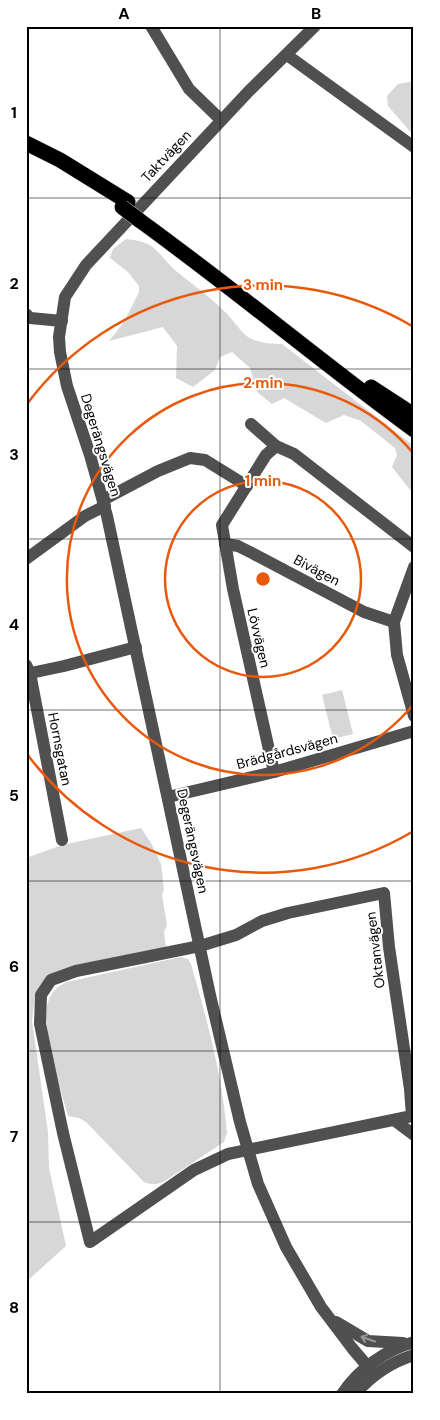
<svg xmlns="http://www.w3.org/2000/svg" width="440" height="1420" font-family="'DM Sans',sans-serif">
  <rect width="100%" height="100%" fill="#fff"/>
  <g fill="#d7d7d7">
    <polygon points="414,81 414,136 388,106 387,96 398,84"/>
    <path d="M126,239c32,3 30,14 50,32 16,13 33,25 48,40 8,7 15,19 24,26 9,6 23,7 34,7l132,102v49l-22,-28 5,-12 -2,-7 -34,-27 -17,-6 -18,8 -42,-25 -12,6 -15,-12 -7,-24 -18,-16 -12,5 -5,13 -22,17 -17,-9 1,-32 -14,-19 -54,14 15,-19 15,-30v-6l-11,-14 -18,-14 3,-9z"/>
    <polygon points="342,690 353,734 333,739 322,695"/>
    <polygon points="141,828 151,843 161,864 164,890 162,895 167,925 164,932 166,948 65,969 35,996 32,1021 48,1132 49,1168 66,1246 26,1282 26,858 62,845"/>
    <path d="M181,957l7,2 3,5c16,55 31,111 36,169l-3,9 -59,39c-8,4 -13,4 -21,1l-58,-60 -7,-4 -11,-2c-7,-28 -31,-94 -18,-119 3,-7 10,-12 17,-15z"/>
  </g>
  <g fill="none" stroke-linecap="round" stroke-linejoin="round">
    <defs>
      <g id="highway">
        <polyline points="26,143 60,160 128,202"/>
        <path d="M139,220c93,67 182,142 275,210"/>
        <polyline points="371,387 414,415"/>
      </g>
    </defs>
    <use href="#highway" stroke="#dbdbdb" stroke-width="16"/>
    <g stroke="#505050" stroke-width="12">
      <polyline points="151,26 189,89 221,120"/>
      <polyline points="315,26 249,91 86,265 65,297 59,337 60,352 67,386 90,455 107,516 210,995 240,1122 258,1184 286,1247 321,1307 352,1348 375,1375"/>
      <polyline points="287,55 414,147"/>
      <polyline points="26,314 30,318 62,321"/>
      <polyline points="251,424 276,446"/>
      <polyline points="103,500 158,471 190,458 205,460 247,486"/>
      <polyline points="225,544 238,546 252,553 364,612 394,622"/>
      <polyline points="26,559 85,516 105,506"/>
      <polyline points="414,567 394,622 397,655 414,716"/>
      <polyline points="26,665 30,673 62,840"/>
      <polyline points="26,674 64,666 136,647"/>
      <polyline points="274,772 233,589 222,525 266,455 276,446 294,454 414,547"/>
      <polyline points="168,797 274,772 414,731"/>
      <polygon points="384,893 389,947 410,1089 412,1116 228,1154 194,1170 90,1242 63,1133 40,1024 41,995 51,980 76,971 200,946 236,935 262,921 288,913"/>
      <polyline points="394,1120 414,1135"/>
      <polyline points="336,1322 368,1341 403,1343"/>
      <path d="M342,1394c17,-25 43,-44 72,-52"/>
      <path d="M355,1394c16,-18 36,-32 59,-39"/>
    </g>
    <use href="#highway" stroke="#000" stroke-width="15"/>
    <defs>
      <polyline id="highway-bridge" points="122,207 139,220"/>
    </defs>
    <use href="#highway-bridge" stroke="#dbdbdb" stroke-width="16" stroke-linecap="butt"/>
    <use href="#highway-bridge" stroke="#000" stroke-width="15"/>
  </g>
  <defs><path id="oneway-shaft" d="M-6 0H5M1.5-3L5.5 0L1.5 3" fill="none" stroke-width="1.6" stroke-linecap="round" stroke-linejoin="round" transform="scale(1.25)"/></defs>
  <use stroke="#969696" href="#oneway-shaft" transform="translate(368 1339) rotate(-161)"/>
  <path fill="none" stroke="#000" stroke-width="1" stroke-opacity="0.55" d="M220,26v1368M26,198h388M26,369h388M26,539h388M26,710h388M26,881h388M26,1051h388M26,1222h388"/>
  <g fill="none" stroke="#e8590c" stroke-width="2.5">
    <circle cx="263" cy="579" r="98"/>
    <path d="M413 705A196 196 0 1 1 413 453"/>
    <path d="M412 832A294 294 0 0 1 27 754M27 404A294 294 0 0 1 412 326"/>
  </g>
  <g text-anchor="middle" stroke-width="4" stroke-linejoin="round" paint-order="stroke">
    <g font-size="14" fill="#000" stroke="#fff">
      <text transform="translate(166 156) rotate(-47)" y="5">Taktvägen</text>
      <text transform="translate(101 445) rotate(73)" y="5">Degerängsvägen</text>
      <text transform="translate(317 570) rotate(28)" y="5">Bivägen</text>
      <text transform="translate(259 638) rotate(77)" y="5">Lövvägen</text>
      <text transform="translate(60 749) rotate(79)" y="5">Hornsgatan</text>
      <text transform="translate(287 751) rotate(-15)" y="5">Brädgårdsvägen</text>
      <text transform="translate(193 841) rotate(78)" y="5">Degerängsvägen</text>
      <text transform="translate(375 950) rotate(-97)" y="5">Oktanvägen</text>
    </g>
  </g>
  <circle cx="263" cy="579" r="8" fill="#e8590c" stroke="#fff" stroke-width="2.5"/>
  <g font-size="15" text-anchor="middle" font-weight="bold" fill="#e8590c" stroke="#fff" stroke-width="4" stroke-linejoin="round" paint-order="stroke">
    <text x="263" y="290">3 min</text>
    <text x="263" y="388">2 min</text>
    <text x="263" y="486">1 min</text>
  </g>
  <rect width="440" height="1420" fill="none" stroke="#ffffff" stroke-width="55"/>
  <rect x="28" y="28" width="384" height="1364" fill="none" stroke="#000" stroke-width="2"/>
  <g font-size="16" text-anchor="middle" font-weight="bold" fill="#000">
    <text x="124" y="19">A</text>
    <text x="316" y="19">B</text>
    <text x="14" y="118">1</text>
    <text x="14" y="289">2</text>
    <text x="14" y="460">3</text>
    <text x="14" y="630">4</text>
    <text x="14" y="801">5</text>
    <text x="14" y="972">6</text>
    <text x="14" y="1142">7</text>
    <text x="14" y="1313">8</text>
  </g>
</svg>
